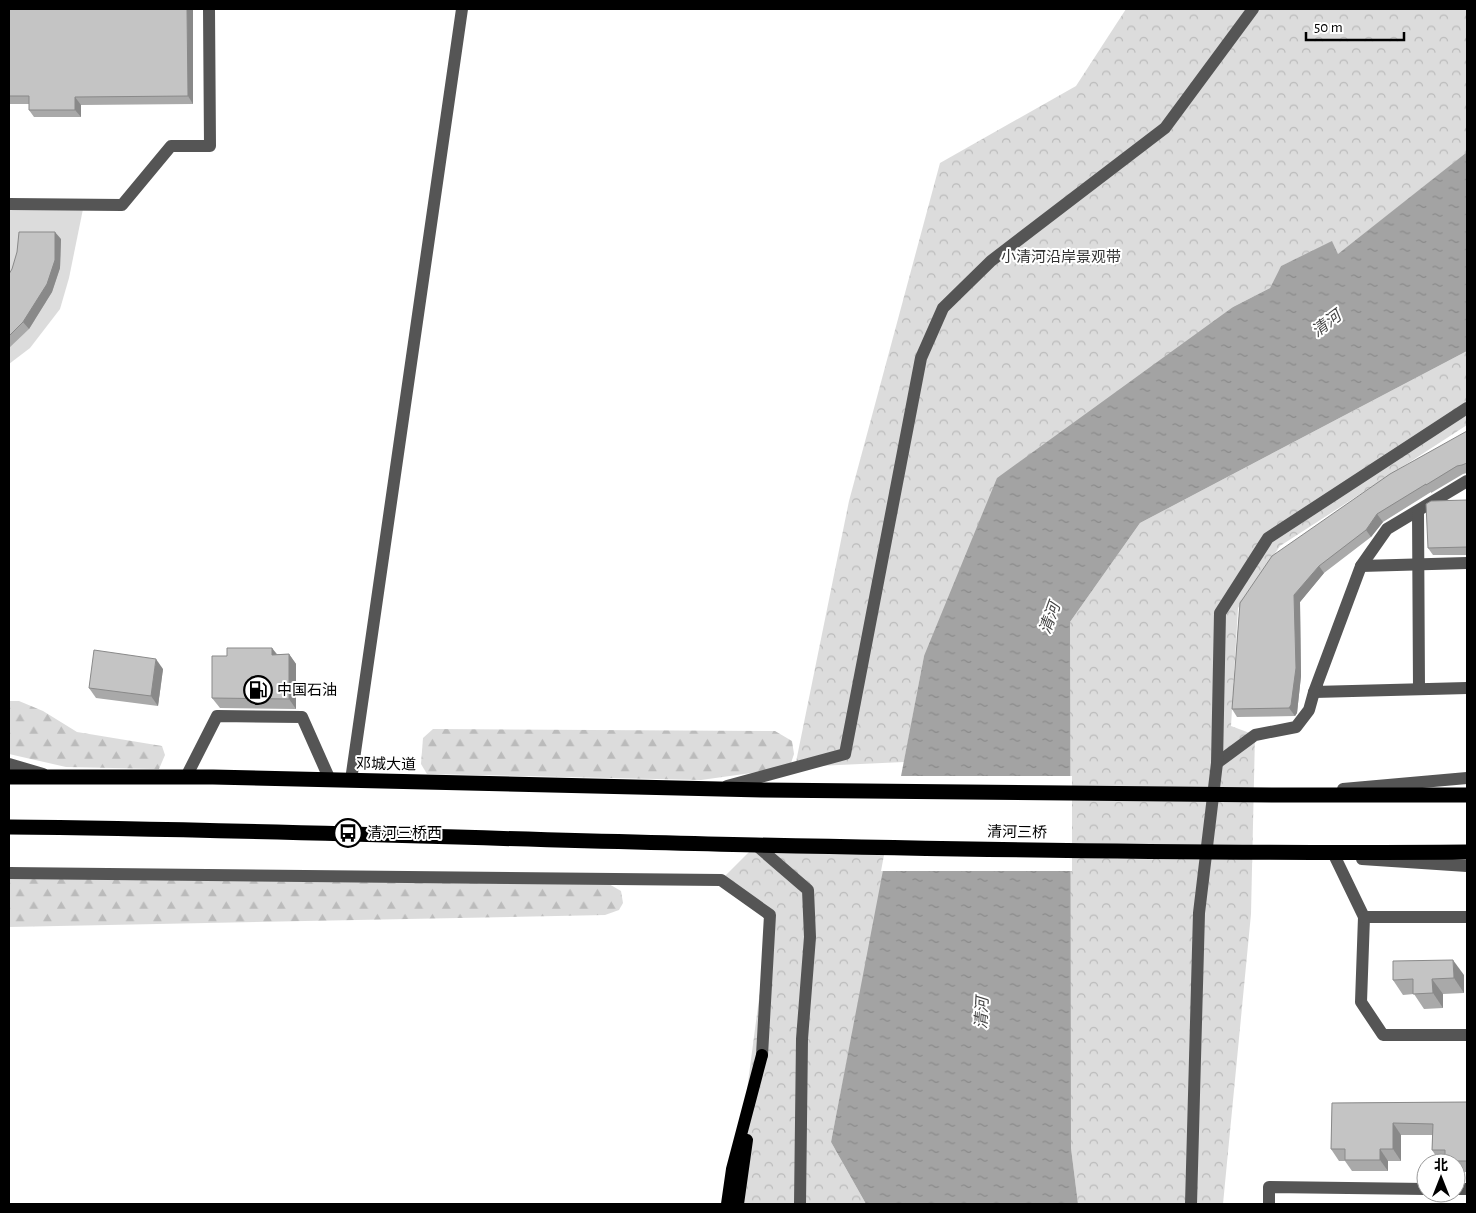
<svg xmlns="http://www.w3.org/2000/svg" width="1476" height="1213" font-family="'Alegreya Sans','Noto Sans SC',sans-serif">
  <defs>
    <pattern id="forest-firs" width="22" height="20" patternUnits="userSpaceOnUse" patternTransform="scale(1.25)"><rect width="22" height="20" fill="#dcdcdc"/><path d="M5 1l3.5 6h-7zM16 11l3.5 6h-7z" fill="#bbb"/></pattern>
    <pattern id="park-crowns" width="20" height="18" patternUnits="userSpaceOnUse" patternTransform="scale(1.25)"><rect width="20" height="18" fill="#dcdcdc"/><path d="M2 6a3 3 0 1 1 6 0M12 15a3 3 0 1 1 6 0" fill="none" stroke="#bbb"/></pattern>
    <pattern id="water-ripples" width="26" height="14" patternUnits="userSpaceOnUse" patternTransform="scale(1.25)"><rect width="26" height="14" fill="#a3a3a3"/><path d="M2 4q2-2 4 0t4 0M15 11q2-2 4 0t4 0" fill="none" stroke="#8b8b8b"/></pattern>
  </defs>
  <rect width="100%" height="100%" fill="#fff"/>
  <polygon fill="#dcdcdc" points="9,204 84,204 69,278 60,309 30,348 9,364"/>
  <g fill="url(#forest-firs)">
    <polygon points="9,701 19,701 43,711 77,732 162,746 165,755 159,769 66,767 9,754"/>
    <polygon points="433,729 775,731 792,741 794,754 791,763 765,771 701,780 427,774 421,764 423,738"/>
    <polygon points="9,878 609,884 621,891 623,903 619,910 605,915 9,927"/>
  </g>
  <g fill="url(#park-crowns)">
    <polygon points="1126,9 1467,9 1467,152 1338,255 1332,242 1281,266 1270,288 1233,307 924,656 904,762 795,767 849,501 940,163 1076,86"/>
    <polygon points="1467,351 1467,425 1280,546 1238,608 1231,726 1255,735 1251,914 1223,1204 1078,1204 1071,1148 1067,918 1070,622 1140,523"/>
    <polygon points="756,845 889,847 831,1142 866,1204 732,1204 770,915 721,880"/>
  </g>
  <polygon fill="url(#water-ripples)" points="1467,152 1467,351 1140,523 1070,622 1071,1148 1078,1204 866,1204 831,1142 924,656 997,478 1233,307 1270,288 1281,266 1332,241 1338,254"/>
  <polygon fill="#fff" points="899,776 1072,776 1072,871 881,871"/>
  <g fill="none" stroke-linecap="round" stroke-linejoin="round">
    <g stroke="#555" stroke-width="12">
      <polyline points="9,204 122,205 171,146 210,146 209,9"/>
      <polyline points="1467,481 1387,529 1361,566 1314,692 1467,688"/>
      <polyline points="1418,511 1419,689"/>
      <polyline points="1361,566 1467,563"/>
      <polyline points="1217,763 1255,735 1296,727 1309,710 1314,692"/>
      <polyline points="9,764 43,774"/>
      <polyline points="186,777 217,716 302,717 330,780"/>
      <polyline points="351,780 462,9"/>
      <polyline points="727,786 845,754 921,358 943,308 991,261 1165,128 1253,9"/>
      <polyline points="1343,789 1467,778"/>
      <polyline points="756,845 808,890 810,937 802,1039 800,1204"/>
      <polyline points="1335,857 1364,917 1361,1002 1383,1035 1467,1035"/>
      <polyline points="1362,859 1467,866"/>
      <polyline points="9,873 721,880 770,915 762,1055"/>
      <polyline points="1364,917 1467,917"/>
      <polyline points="1456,1189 1467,1189"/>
      <polyline points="1191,1204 1199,913 1217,763 1220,613 1268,538 1467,408"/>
      <polyline points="1269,1204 1269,1187 1426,1189"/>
    </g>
    <g stroke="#000" stroke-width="12">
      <polyline points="727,1204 732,1169 762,1055"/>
      <polyline points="738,1204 747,1140"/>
    </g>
    <g stroke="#000" stroke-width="15">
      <polyline points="9,777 213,777 762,790 1280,795 1467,795"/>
      <path d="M9,827c249,2 498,13 747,18 237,5 474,9 711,7"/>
    </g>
  </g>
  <g fill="#a9a9a9">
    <polygon points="9,9 193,9 193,104 81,105 81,117 34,117 29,110 29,104 9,104"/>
    <polygon points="61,239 60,268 52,292 29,329 9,348 9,274"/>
    <polygon points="1467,431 1467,473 1463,474 1431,493 1431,492 1383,522 1371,537 1324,573 1300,602 1301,676 1297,713 1295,716 1237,717 1232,709 1240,603"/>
    <polygon points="1467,500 1467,555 1433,555 1428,548"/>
    <polygon points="272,648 277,654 289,654 296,664 296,709 220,708 212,698 227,656"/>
    <polygon points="163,669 158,706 96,698 89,688"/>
    <polygon points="1464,975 1464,993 1443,994 1443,1008 1424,1009 1414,994 1403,995 1393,980"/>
    <polygon points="1467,1102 1467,1172 1456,1172 1456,1163 1447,1163 1446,1162 1440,1162 1432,1150 1432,1135 1401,1135 1401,1161 1388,1161 1388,1171 1352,1171 1345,1161 1339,1161 1331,1149 1332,1103"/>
  </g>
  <g fill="#898989">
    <polygon points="187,9 193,9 193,104 188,96"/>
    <polygon points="75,97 81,105 81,117 75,110"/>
    <polygon points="55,232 61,239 60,268 52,292 29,329 23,322"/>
    <polygon points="1377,514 1383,522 1371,537 1366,530"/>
    <polygon points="1319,566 1324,573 1300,602 1301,676 1297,713 1295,716 1289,708 1294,595"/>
    <polygon points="272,648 279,658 272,655"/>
    <polygon points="289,654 296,664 296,709 289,699"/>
    <polygon points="156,659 163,669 158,706 151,696"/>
    <polygon points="1453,960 1464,975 1464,993 1454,978"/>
    <polygon points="1432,979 1443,994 1443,1008 1433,993"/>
    <polygon points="1393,1123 1401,1135 1401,1161 1393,1149"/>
    <polygon points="1380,1149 1388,1161 1388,1171 1380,1160"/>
  </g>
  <g fill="#c4c4c4" stroke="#898989">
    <polygon points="9,9 187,9 188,96 75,97 75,110 29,110 29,96 9,96"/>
    <polygon points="19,232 55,232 55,260 47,284 23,322 9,336 9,274 12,269 17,252"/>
    <polygon points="1467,431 1467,463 1462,465 1457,466 1426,485 1426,484 1377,514 1366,530 1319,566 1294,595 1296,668 1291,705 1289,708 1232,709 1240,603 1272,556 1390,474"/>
    <polygon points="1467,500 1467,547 1428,548 1426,504 1431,501"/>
    <polygon points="227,648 272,648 272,655 289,654 289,699 212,698 212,656 227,656"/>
    <polygon points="94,650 156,659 151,696 89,688"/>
    <polygon points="1453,960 1454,978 1432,979 1433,993 1413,994 1413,979 1393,980 1393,961"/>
    <polygon points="1467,1102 1467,1161 1445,1161 1445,1150 1432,1150 1433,1124 1393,1123 1393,1149 1380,1149 1380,1160 1345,1160 1345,1149 1331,1149 1332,1103"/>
  </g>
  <defs>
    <symbol id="fuel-ring" viewBox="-11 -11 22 22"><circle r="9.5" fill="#fff" stroke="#000" stroke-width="1.5"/><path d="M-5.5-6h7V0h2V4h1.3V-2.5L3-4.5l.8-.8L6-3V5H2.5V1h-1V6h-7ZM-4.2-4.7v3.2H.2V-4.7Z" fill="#000"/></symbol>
    <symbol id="bus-ring" viewBox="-11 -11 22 22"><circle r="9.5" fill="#fff" stroke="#000" stroke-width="1.5"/><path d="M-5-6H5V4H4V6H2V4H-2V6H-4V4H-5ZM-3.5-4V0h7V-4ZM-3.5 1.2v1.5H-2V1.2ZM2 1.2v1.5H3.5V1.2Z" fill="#000"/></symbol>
  </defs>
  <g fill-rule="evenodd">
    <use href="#fuel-ring" x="242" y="674" width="32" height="32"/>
    <use href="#bus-ring" x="332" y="817" width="32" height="32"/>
  </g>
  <g text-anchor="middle" stroke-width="4" stroke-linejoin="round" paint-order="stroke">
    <g font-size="15" fill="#333" stroke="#fff">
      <text x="1061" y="262">小清河沿岸景观带</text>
    </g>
    <g font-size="15" fill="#000" stroke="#fff" text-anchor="start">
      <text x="277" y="695">中国石油</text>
      <text x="367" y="838">清河三桥西</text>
    </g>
    <g font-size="15" fill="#000" stroke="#fff">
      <text transform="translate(386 764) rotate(1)" y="5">邓城大道</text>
      <text transform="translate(1017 832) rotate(1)" y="5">清河三桥</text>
    </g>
    <g font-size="16" font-style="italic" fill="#444" stroke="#fff">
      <text transform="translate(1326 323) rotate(-37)" y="6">清河</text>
      <text transform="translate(1049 618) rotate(-70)" y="6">清河</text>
      <text transform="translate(981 1013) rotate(-87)" y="6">清河</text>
    </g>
  </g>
  <rect width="1476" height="1213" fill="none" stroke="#000000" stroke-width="20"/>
  <g transform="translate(1441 1178)"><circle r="24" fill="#ffffff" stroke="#999999"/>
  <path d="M0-4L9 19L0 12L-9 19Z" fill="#000000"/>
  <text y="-8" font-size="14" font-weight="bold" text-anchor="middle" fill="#000000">北</text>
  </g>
  <path d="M1306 32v8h98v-8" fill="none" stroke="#000000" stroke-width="2.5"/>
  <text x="1314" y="32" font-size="15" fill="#000000" stroke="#ffffff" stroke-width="4" paint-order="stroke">50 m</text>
</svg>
